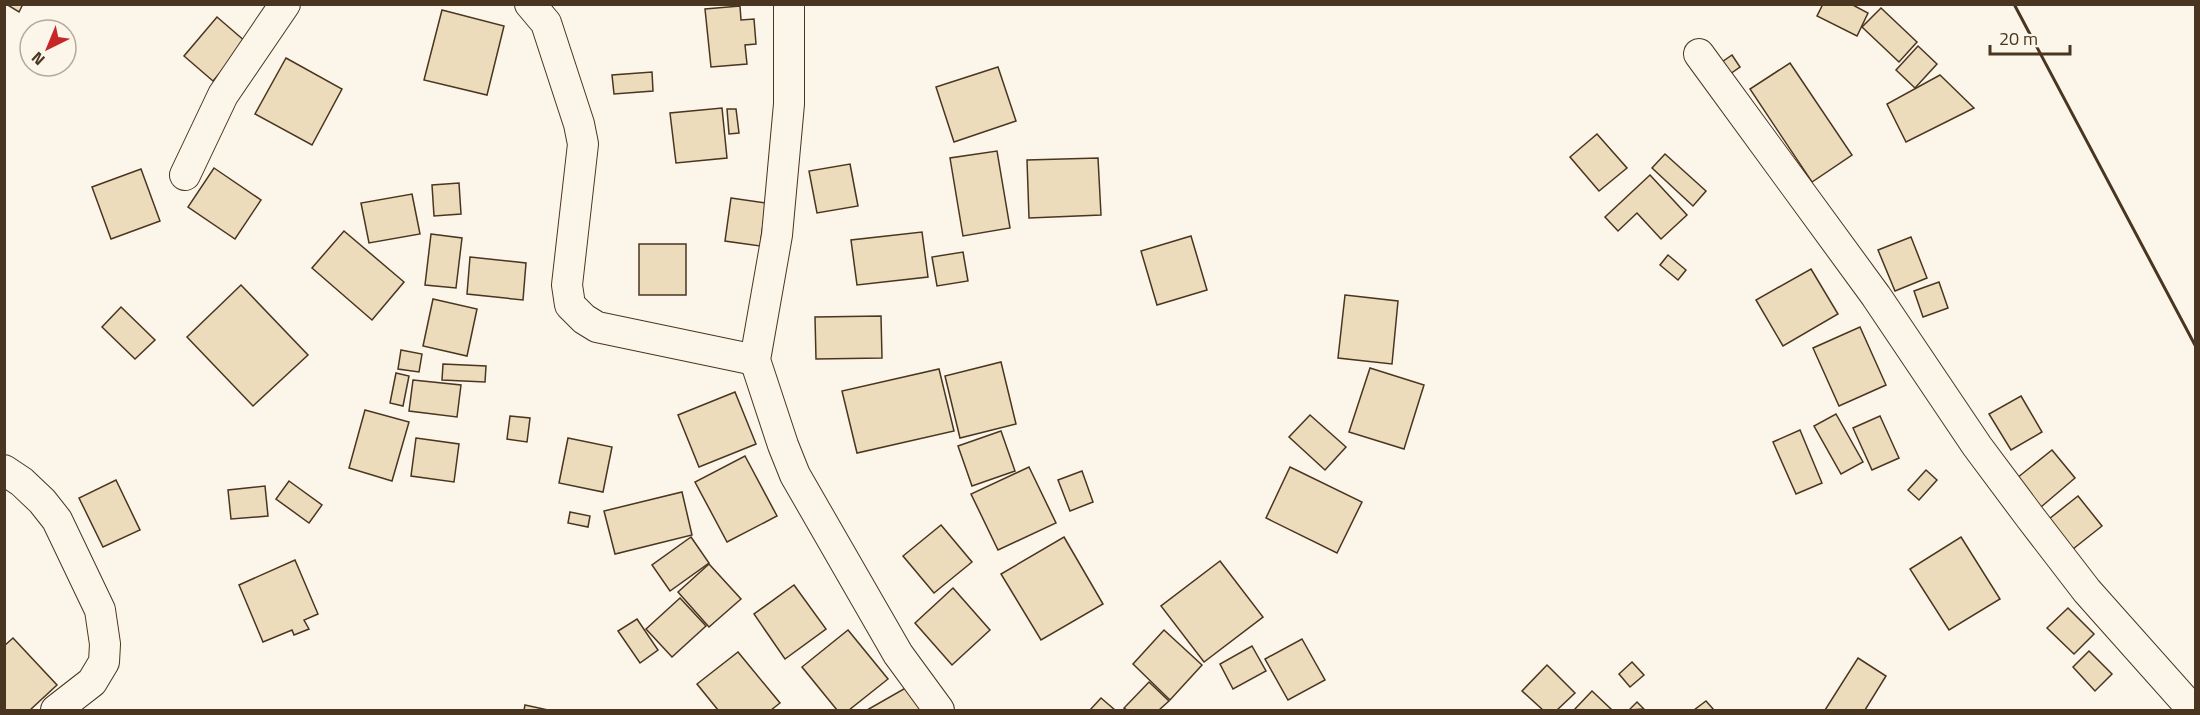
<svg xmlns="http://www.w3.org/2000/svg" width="2200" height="715" font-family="'Titillium Web',sans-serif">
  <rect width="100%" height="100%" fill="#fbf6e9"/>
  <g fill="#ecdcbc" stroke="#4a3520" stroke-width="1.5">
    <polygon points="6,4 23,4 19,12"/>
    <polygon points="1823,4 1851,4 1868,13 1857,36 1817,16"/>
    <polygon points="740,6 741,20 754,19 756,44 745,45 747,64 711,67 705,9"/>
    <polygon points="1881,8 1917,42 1899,62 1862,27"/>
    <polygon points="442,10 504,26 487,95 424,80"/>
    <polygon points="217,17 246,42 213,81 184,56"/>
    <polygon points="1918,46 1937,64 1915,88 1896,70"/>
    <polygon points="1732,55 1740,67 1730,74 1722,62"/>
    <polygon points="286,58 342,89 312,145 255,114"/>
    <polygon points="1790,63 1852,155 1812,182 1750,89"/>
    <polygon points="998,67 1016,121 954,142 936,87"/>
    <polygon points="652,72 653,91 614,94 612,75"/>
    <polygon points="1940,75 1974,108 1906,142 1887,104"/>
    <polygon points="722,108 727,158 676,163 670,113"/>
    <polygon points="727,109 736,109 739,133 729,134"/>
    <polygon points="1597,134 1627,168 1599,191 1570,157"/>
    <polygon points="997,151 1010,228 963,236 950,158"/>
    <polygon points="1665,154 1706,191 1693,206 1652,168"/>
    <polygon points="1098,158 1101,215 1029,218 1027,160"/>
    <polygon points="850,164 858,206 817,213 809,171"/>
    <polygon points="214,168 261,200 235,239 188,207"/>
    <polygon points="141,169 160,221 111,239 92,187"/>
    <polygon points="1650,175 1687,215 1661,239 1637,213 1618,231 1605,217"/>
    <polygon points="459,183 461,214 434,216 432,185"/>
    <polygon points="412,194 420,234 369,243 361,203"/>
    <polygon points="731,198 766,203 760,246 725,241"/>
    <polygon points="344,231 404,282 372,320 312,268"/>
    <polygon points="922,232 928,277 857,285 851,240"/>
    <polygon points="431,234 462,238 456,288 425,285"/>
    <polygon points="1191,236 1207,290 1157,305 1141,251"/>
    <polygon points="1911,237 1927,278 1895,291 1878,250"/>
    <rect x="639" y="244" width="47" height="51"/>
    <polygon points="963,252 968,281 937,286 932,257"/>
    <polygon points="1668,255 1686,270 1678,280 1660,265"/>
    <polygon points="470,257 526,263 523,300 467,294"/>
    <polygon points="1811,269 1838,314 1783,346 1756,300"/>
    <polygon points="1939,282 1948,308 1923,317 1914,291"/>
    <polygon points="241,285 308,355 253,406 187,337"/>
    <polygon points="1345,295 1398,301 1392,364 1338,358"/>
    <polygon points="433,299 477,309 467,356 423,346"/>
    <polygon points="121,307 155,340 135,359 102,327"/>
    <polygon points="881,316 882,358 816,359 815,317"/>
    <polygon points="1860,327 1886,385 1839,406 1813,348"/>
    <polygon points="401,350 422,354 419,372 398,369"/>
    <polygon points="1001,362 1016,424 960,438 945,376"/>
    <polygon points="443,364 486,366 485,382 442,380"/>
    <polygon points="1370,368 1424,385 1404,449 1349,432"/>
    <polygon points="939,369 954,431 857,453 842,391"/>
    <polygon points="396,373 409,376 403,406 390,403"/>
    <polygon points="413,380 461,385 457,417 409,411"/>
    <polygon points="735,392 756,444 699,467 678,415"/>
    <polygon points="2021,396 2042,432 2011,450 1989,414"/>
    <polygon points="365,410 409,422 392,481 349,468"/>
    <polygon points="1836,414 1863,462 1841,474 1814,426"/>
    <polygon points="1310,415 1346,447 1325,470 1289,437"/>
    <polygon points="510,416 530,418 527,442 507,439"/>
    <polygon points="1880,416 1899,458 1872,470 1853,428"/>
    <polygon points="1800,430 1822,483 1796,494 1773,442"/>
    <polygon points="1001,431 1015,471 972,486 958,446"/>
    <polygon points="416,438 459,444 454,482 411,476"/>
    <polygon points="568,438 612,447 603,492 559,483"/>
    <polygon points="2052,450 2075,478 2041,507 2017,478"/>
    <polygon points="745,456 777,516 727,542 695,482"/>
    <polygon points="1029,467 1056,523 998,550 971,494"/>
    <polygon points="1290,467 1362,502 1337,553 1266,518"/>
    <polygon points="1926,470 1937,480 1919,500 1908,490"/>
    <polygon points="1082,471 1093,502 1070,511 1058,480"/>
    <polygon points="116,480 140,530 103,547 79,498"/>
    <polygon points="289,481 322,505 309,523 276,499"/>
    <polygon points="265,486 268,516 231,519 228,490"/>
    <polygon points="682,492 692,535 615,554 604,511"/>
    <polygon points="2078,496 2102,526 2073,549 2049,519"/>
    <polygon points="570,512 590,516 588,527 568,523"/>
    <polygon points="941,525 972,562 934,593 903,556"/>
    <polygon points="691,537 709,563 670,591 652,565"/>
    <polygon points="1064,537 1103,604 1041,640 1001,574"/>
    <polygon points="1961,537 2000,599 1949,630 1910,569"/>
    <polygon points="295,560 318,614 304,620 309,629 294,635 292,630 263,642 239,585"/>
    <polygon points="1220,561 1263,617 1204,662 1161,606"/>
    <polygon points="709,564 741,599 709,627 678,592"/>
    <polygon points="794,585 826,629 785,659 754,614"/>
    <polygon points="953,588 990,630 952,665 915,623"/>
    <polygon points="680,598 706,626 672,657 646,629"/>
    <polygon points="2068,608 2094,634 2074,654 2047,628"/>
    <polygon points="637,619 658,650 640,663 618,631"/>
    <polygon points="848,630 888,679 849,710 837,710 802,667"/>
    <polygon points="1164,630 1202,665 1170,700 1133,664"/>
    <polygon points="13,638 57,685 30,710 4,710 4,646"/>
    <polygon points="1302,639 1325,680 1288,700 1265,659"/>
    <polygon points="1252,646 1266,671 1233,689 1220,664"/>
    <polygon points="2089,651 2112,674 2095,691 2073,667"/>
    <polygon points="738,652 780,703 771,710 718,710 697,684"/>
    <polygon points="1858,658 1886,676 1865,710 1825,710"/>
    <polygon points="1632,662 1644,675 1630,687 1619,674"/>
    <polygon points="1547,665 1575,693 1557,710 1543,710 1522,691"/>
    <polygon points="1149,682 1169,701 1159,710 1127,710 1124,708"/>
    <polygon points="909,686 923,710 867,710"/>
    <polygon points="1592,691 1612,710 1574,710"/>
    <polygon points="1101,698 1115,710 1090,710"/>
    <polygon points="1706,701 1714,710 1694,710"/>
    <polygon points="1637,702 1644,709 1629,710"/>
    <polygon points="525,705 548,710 524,710"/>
  </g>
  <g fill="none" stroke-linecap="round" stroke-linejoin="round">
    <defs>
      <g id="minor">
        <polyline points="530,4 546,23 579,124 583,144 567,285 570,305 584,319 597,327 755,360"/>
        <polyline points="789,4 789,104 777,235 755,360 783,445 795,475 898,654 939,710"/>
        <polyline points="1699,54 1876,296 1977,446 2030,517 2087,591 2193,710"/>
        <polyline points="185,175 223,95 285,4"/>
        <polyline points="4,470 22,482 42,501 57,520 100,610 105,644 104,662 92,682 56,710"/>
      </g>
    </defs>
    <use href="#minor" stroke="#4a3520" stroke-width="32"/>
    <use href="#minor" stroke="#fbf6e9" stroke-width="30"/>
    <polyline stroke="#4a3520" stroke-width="3" points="2014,4 2196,347"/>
  </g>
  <rect width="2200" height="715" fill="none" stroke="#4a3520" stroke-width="12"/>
  <g transform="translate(48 48) rotate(223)"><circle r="28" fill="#fbf6e9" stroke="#b4a999" stroke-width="1.5"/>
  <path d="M0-4.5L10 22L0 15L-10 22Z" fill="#c62828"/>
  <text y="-9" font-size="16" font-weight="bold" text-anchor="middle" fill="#4a3520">N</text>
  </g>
  <path d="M1990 45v9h80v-9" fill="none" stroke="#4a3520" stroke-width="3"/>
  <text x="1999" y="45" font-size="18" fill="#4a3520" stroke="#fbf6e9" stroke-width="4.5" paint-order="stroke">20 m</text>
</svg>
